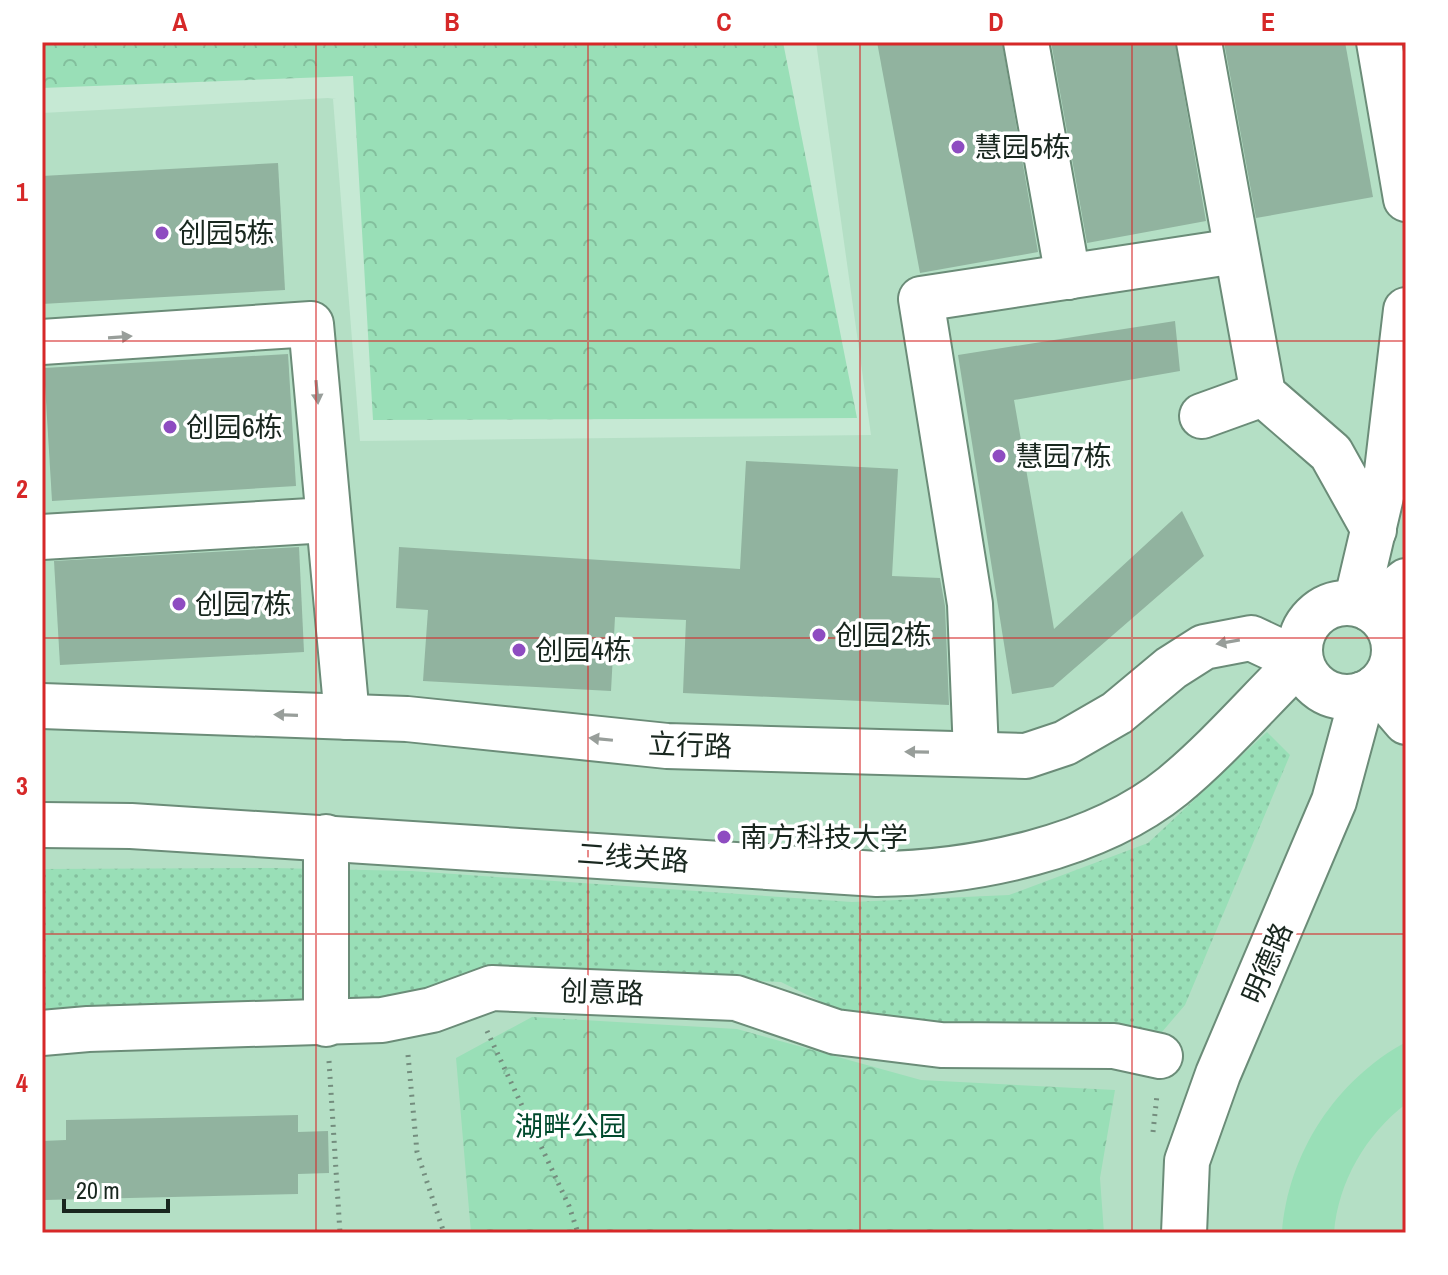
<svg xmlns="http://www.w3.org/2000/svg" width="1448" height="1275" font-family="'Archivo Narrow','Noto Sans SC',sans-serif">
  <defs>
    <pattern id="grass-dots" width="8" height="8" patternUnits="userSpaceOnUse" patternTransform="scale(2)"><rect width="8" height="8" fill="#99dfb7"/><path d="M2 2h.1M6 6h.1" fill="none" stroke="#83bf9d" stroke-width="1.8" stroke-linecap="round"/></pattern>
    <pattern id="forest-crowns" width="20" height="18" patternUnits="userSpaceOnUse" patternTransform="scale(2)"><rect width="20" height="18" fill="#99dfb7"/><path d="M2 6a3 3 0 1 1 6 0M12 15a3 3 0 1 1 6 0" fill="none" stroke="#83bf9d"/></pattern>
  </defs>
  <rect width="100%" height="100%" fill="#c6e9d4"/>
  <polygon fill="#b4dfc5" points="816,42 1406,42 1406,1233 42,1233 42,113 328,98 336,99 333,99 360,441 871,435"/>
  <polygon fill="url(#grass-dots)" points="1267,732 1290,755 1185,1005 1162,1032 968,1029 850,1016 781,982 512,970 431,998 42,1018 42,869 273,868 412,871 852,902 1009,895 1148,843"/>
  <g fill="url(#forest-crowns)">
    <polygon points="42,42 783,42 857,418 373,420 353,76 42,88"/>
    <polygon points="532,1017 737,1029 921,1080 1115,1090 1100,1178 1104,1233 471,1233 456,1058"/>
  </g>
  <path fill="#99dfb7" d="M1406,1042v62c-40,30 -68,78 -72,129h-52c6,-80 54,-153 124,-191z"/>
  <g fill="#91b39f">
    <polygon points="877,42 1002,42 1038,252 920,273"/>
    <polygon points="1051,42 1175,42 1206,221 1087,243"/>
    <polygon points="1224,42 1345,42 1373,197 1256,218"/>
    <polygon points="278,163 285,290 42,304 42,176"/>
    <polygon points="1175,321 1180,371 1014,400 1054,629 1182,511 1204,556 1053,687 1012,694 958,355"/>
    <polygon points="288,354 296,486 52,501 44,368"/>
    <polygon points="746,461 898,469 892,576 940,578 945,606 949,705 683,693 686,620 615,617 611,691 423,681 428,610 396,608 399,547 740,569"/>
    <polygon points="299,547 304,652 60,665 54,561"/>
    <polygon points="298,1115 298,1132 328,1131 329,1173 298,1174 298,1194 45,1200 42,1141 66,1140 66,1120"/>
  </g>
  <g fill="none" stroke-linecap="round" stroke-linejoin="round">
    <defs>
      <g id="minor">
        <polyline points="1026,42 1068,277"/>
        <polyline points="1199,42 1263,394 1331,453 1374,530"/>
        <polyline points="1379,42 1406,199"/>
        <polyline points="42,342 311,324 347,717"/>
        <polyline points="1202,416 1263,394"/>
        <polyline points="42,537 328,520"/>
        <circle cx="1347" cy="650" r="47"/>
        <polyline points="1356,603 1387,471 1406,310"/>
        <polyline points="1370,609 1406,581"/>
        <polyline points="1376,687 1406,722"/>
        <polyline points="42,706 407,719 667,746 1026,756 1065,743 1117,713 1171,668 1204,647 1251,638 1300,661"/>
        <polyline points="976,753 970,604 921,299 1236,251"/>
        <path d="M42,825l89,1 746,48c96,-1 220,-26 296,-88 45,-37 85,-84 127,-125"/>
        <polyline points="326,837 326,1024"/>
        <polyline points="42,1033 88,1029 382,1020 432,1010 492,988 736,998 836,1032 941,1045 1114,1046 1160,1056"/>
        <polyline points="1184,1233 1187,1161 1218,1074 1334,801 1363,694"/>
      </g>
    </defs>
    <use href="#minor" stroke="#6b8c78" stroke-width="48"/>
    <g stroke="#748d7e" stroke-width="5" stroke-dasharray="2 6" stroke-linecap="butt">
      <polyline points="487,1031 569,1206 578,1233"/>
      <polyline points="408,1055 417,1152 444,1233"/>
      <polyline points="329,1061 340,1233"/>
      <polyline points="1153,1132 1157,1095"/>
    </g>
    <use href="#minor" stroke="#fff" stroke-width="44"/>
  </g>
  <defs><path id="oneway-solid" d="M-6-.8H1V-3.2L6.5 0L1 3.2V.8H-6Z" transform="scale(2)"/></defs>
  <g fill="#989e9a">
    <use href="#oneway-solid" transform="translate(120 337) rotate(-4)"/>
    <use href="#oneway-solid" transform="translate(317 392) rotate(85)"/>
    <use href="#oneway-solid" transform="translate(1228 642) rotate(170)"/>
    <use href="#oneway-solid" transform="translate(286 715) rotate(-178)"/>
    <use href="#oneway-solid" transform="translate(601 739) rotate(-174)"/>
    <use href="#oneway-solid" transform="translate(917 752) rotate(-179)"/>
  </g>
  <path fill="none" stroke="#d62828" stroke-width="2" stroke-opacity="0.55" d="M316,42v1191M588,42v1191M860,42v1191M1132,42v1191M42,341h1364M42,638h1364M42,934h1364"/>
  <g fill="#8e4cc1" stroke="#fff" stroke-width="3">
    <circle cx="958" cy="147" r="8"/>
    <circle cx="162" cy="233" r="8"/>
    <circle cx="170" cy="427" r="8"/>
    <circle cx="999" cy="456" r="8"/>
    <circle cx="179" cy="604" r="8"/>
    <circle cx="819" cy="635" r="8"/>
    <circle cx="519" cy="650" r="8"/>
    <circle cx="724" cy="837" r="8"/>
  </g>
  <g text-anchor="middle" stroke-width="7" stroke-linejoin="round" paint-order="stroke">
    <g font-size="28" fill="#19271f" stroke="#fff" text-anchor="start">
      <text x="974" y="157">慧园5栋</text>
      <text x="178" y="243">创园5栋</text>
      <text x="186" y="437">创园6栋</text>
      <text x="1015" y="466">慧园7栋</text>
      <text x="195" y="614">创园7栋</text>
      <text x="835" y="645">创园2栋</text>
      <text x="535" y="660">创园4栋</text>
      <text x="740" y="847">南方科技大学</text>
    </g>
    <g font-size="28" fill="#19271f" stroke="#fff">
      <text transform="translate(690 745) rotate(2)" y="10">立行路</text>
      <text transform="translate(633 857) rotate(4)" y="10">二线关路</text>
      <text transform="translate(1267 963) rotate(-67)" y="10">明德路</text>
      <text transform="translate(602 992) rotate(2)" y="10">创意路</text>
    </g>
    <g font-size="28" fill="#014a2d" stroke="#fff">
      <text x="571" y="1136">湖畔公园</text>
    </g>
  </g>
  <rect width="1448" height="1275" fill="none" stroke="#ffffff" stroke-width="88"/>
  <path d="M64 1199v12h104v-12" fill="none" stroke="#19271f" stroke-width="4"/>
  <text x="76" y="1199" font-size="24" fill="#19271f" stroke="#ffffff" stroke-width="6" paint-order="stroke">20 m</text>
  <rect x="44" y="44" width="1360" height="1187" fill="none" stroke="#d62828" stroke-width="3"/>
  <g font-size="26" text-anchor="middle" font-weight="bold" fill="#d62828">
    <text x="180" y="31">A</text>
    <text x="452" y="31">B</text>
    <text x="724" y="31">C</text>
    <text x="996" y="31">D</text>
    <text x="1268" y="31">E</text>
    <text x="22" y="201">1</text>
    <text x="22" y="498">2</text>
    <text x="22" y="795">3</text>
    <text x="22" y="1092">4</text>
  </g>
</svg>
